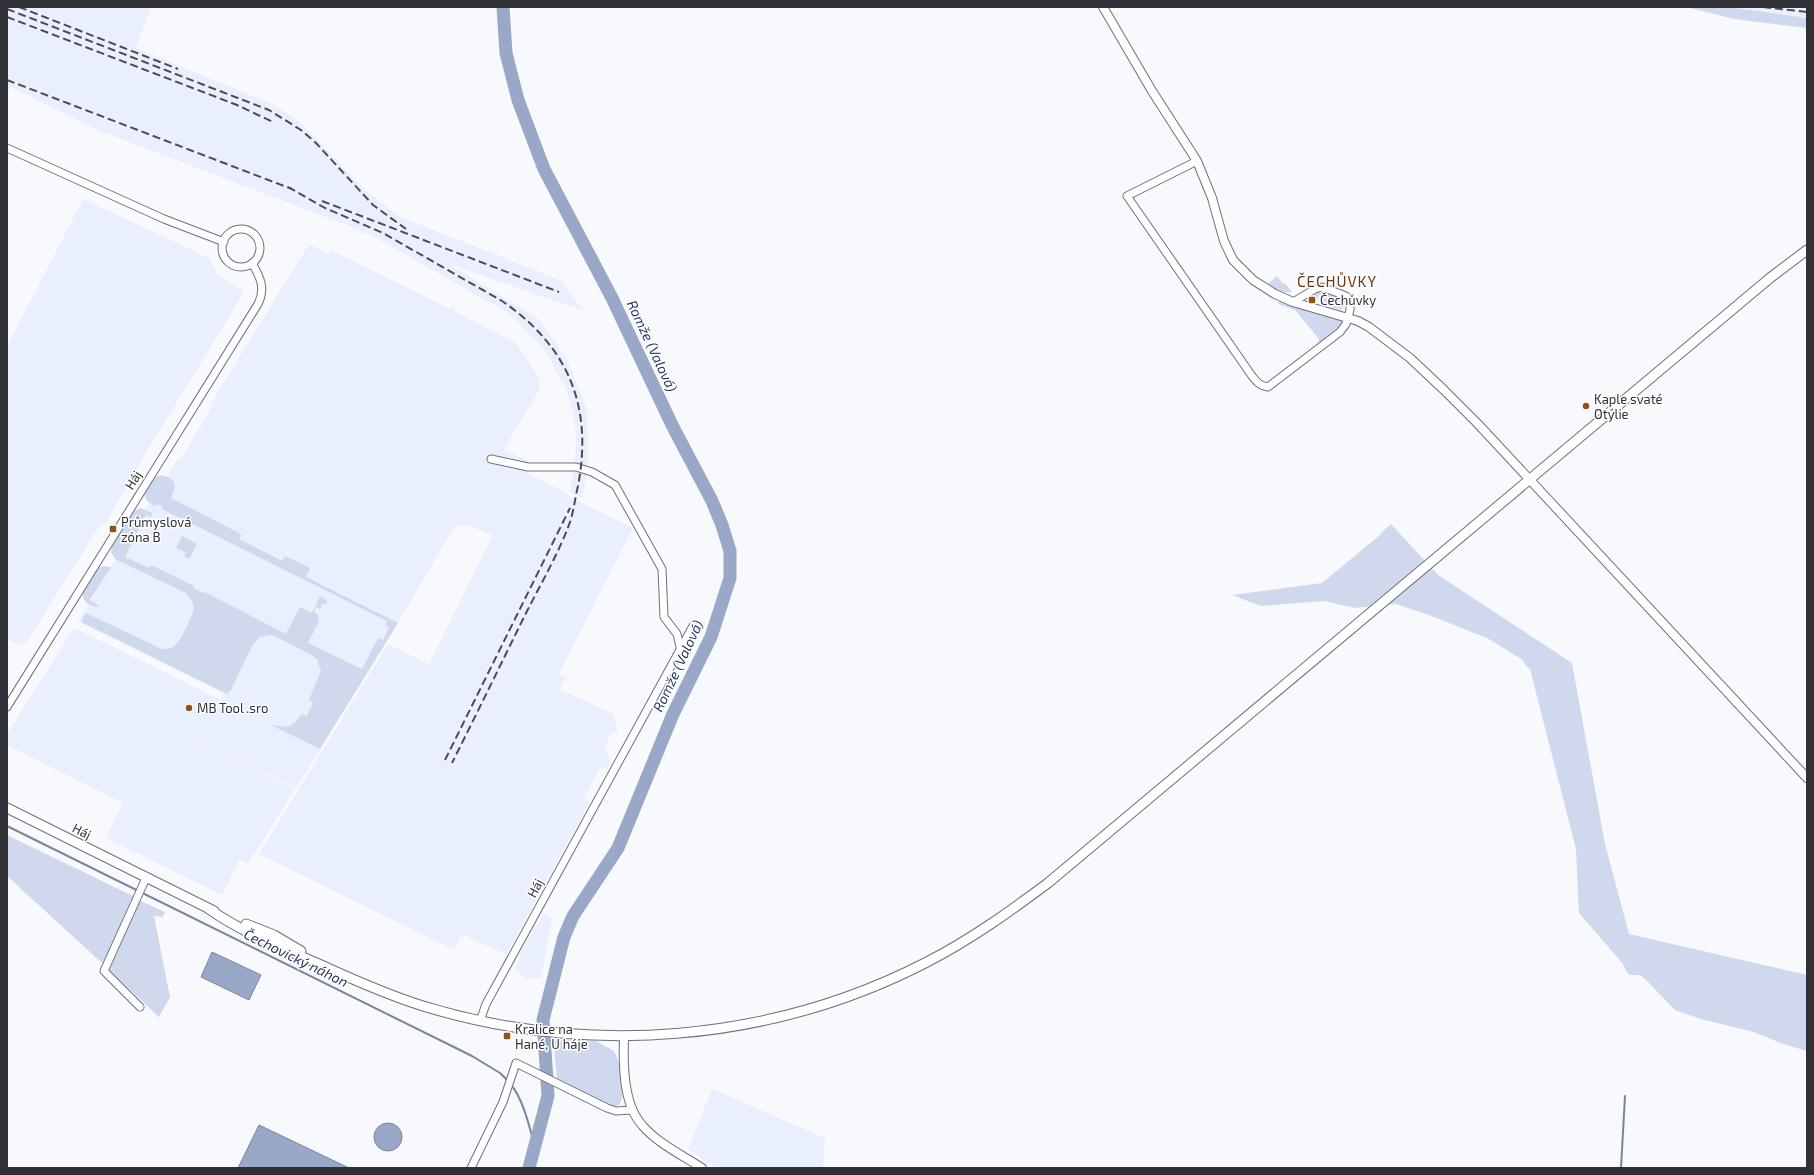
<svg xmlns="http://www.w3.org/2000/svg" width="1814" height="1175" font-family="'Exo 2',sans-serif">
  <rect width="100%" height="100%" fill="#f8f9fc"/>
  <g fill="#e9effd">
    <polygon points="7,7 151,7 136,48 275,105 301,123 366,191 401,217 560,280 584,311 449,264 540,320 566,357 587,410 588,469 582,498 570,492 575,463 576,435 573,411 566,389 544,349 510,314 365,232 100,131 11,87 7,95"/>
    <polygon points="1728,7 1807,7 1807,18 1763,13"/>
    <polygon points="83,199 209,258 219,275 244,292 155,438 133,427 154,439 105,524 98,528 28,640 21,646 7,639 7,347"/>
    <polygon points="309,244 328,254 331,250 450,309 452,306 455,307 454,311 516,343 538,376 540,385 538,392 504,449 530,462 525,472 557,488 570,497 633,528 559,674 566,677 560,689 613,714 618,732 611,733 604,748 610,758 610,764 607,769 601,766 584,798 590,801 506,955 462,934 454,950 259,854 388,644 429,664 493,535 465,525 454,527 398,623 296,788 179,731 295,789 248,864 239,860 222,895 106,838 123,803 7,745 7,734 74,628 221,700 224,693 78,621 178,458 181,459 212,406 216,395"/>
    <polygon points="544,914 552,918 541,978 525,979 515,969 523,948"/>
    <polygon points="712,1089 825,1138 823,1168 716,1168 688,1149"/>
  </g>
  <g fill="#cfd8ed">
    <polygon points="1686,7 1728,7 1807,18 1807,28 1734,19"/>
    <path d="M1277,276l6,8 2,-1 7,9c-8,2 -18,-3 -24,-8z"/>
    <polygon points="1320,289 1319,292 1326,294 1327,290 1342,296 1346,304 1341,310 1333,308 1322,302 1324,296 1319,295 1317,300 1315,300 1312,294"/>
    <polygon points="1280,299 1342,320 1341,327 1318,346 1319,339 1295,310 1278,304"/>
    <path d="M161,475c17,4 15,10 10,23l70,36 -2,5 43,22 3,-5 25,12 -4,9 92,46 -78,126 -49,-24 17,2 8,-5 5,-8 6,2 6,-14 -4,-2 12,-29 -4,-12 -7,-5 -38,-19 -13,2 -7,9 -21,44 -4,4 -146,-72 5,-9 76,36c6,0 10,0 14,-5 5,-4 18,-31 18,-36 -1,-7 -5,-12 -10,-16l-69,-33 -4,-7 1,-7 21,-34 8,-3 11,5v3l-2,1 -4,-2 -21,42 25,11 1,-3 43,21 -1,2 11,5 1,-1 81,42 14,-27 12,6 8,-17 7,5v4l-4,-2 -3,6 -4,-2 -2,5 4,3 1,6 -11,22 54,26 15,-29 2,-2 4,2 6,-13 -4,-2 2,-4 -225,-112v-3l-5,-2 -2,2c-4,-2 -8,-4 -10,-9 -3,-8 8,-21 16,-22z"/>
    <polygon points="1391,524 1438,575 1572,663 1605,844 1629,934 1807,975 1807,1051 1783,1044 1754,1032 1701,1019 1675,1010 1646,980 1640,975 1630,975 1627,972 1623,964 1579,913 1576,849 1530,669 1526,666 1523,660 1487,638 1429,615 1396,604 1355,608 1324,601 1261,606 1232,595 1322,583 1380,535 1381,533"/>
    <polygon points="182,536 197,544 189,559 184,556 186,552 176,548"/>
    <path d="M103,566l8,1 -21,33 9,6 -3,1c-7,-2 -14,-5 -13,-14l15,-25z"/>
    <polygon points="7,835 133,896 103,964 7,876"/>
    <polygon points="139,900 165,912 163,917 154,916 170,997 159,1017 109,970"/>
    <path d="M553,1039l43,2 18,10c6,10 13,44 5,54l-7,2 -55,-29z"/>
  </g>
  <g fill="#9aa8c7" stroke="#7a849c">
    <polygon points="212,952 261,975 249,1000 201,977"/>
    <circle cx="388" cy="1137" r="14"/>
    <polygon points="259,1125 349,1168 238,1168"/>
  </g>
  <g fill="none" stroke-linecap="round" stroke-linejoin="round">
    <g stroke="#7a849c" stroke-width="2">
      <polyline points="7,826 472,1056 500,1073 508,1081"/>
      <path d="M511,1085c12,13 19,44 24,62"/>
      <polyline points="1621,1168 1625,1096"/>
    </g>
    <polyline stroke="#9aa8c7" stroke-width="13" points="503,7 506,53 518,100 544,169 612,298 672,425 712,501 722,525 730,551 730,578 711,637 673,714 618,848 573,916 564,937 543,1020 548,1096 529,1168"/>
    <defs>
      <g id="minor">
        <polyline points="7,148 164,219 224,242"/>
        <path d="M1197,161l-70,35 125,180c5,6 8,10 16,11l72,-55 6,-8 4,-14v-7l-4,-7 -24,-9 -7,2 -22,13"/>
        <circle cx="241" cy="248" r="19"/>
        <polyline points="491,459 528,467 576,467 592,472 615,485 662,569 664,617 677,634 680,647"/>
        <path d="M7,707l251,-403c8,-16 2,-27 -6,-41"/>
        <polyline points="140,1007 104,971 146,878"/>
        <polyline points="480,1021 486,1004 693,626"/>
        <polyline points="471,1168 503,1102 516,1063 607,1108 616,1111 632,1110"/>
      </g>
      <g id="tertiary">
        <polyline points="1103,7 1152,91 1197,161 1212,198 1224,241 1233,260 1253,280 1275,294 1293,302 1358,321 1369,327 1410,358 1444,390 1478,424 1807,778"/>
        <path d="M624,1036c-1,28 -1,68 18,89 15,18 40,30 60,43"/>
      </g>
      <g id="secondary">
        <polyline points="7,808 214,911"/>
        <path d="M209,909c37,26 81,42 121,60 31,14 61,27 93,37 167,51 349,36 504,-44 43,-22 82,-50 121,-79l722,-605 37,-28"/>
        <polyline points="246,924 274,935 301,951"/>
      </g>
    </defs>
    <use href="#minor" stroke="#6b717f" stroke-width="9"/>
    <use href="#tertiary" stroke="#6b717f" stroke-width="10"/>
    <use href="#secondary" stroke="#6b717f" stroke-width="11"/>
    <use href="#minor" stroke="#fff" stroke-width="7"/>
    <use href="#tertiary" stroke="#fff" stroke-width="8"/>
    <use href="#secondary" stroke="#fff" stroke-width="9"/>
    <g stroke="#4a4c51" stroke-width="2" stroke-dasharray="8 4" stroke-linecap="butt">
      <polyline points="19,7 178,69"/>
      <polyline points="1763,7 1807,12"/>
      <polyline points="7,9 269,110 301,130 316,143 373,205 406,229"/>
      <polyline points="7,17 237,105 273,122"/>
      <polyline points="7,80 292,189"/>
      <path d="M288,187l37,21 58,25 119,68c67,46 91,106 76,185 -3,12 -4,24 -8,36 -11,31 -31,65 -46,95 -24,49 -48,98 -72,146"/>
      <polyline points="322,201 559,292"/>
      <polyline points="445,760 570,508"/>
    </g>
  </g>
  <g fill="#92521c" stroke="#fff" stroke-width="1.5">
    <rect x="1308" y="296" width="8" height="8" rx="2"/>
    <circle cx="1586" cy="406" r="4"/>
    <rect x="109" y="525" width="8" height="8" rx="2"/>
    <circle cx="189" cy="708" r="4"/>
    <rect x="503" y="1032" width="8" height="8" rx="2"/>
  </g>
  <g text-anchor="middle" stroke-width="3" stroke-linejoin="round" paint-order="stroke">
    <g font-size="13" fill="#2f3137" stroke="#fff" text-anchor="start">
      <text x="1320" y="305">Čechůvky</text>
      <text x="1594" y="404">Kaple svaté<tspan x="1594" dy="15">Otýlie</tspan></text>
      <text x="121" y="527">Průmyslová<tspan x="121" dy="15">zóna B</tspan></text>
      <text x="197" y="713">MB Tool .sro</text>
      <text x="515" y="1034">Kralice na<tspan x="515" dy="15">Hané, U háje</tspan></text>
    </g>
    <g font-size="13" fill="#2f3137" stroke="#fff">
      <text transform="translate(133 480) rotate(-58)" y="5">Háj</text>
      <text transform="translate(82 831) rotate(27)" y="5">Háj</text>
      <text transform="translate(535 888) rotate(-62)" y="5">Háj</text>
    </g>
    <g font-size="14" font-style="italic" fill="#273762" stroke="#fff">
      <text transform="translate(652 346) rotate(65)" y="5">Romže (Valová)</text>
      <text transform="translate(678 666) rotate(-65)" y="5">Romže (Valová)</text>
      <text transform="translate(296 958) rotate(26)" y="5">Čechovický náhon</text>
    </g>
    <g font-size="15" letter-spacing="1" fill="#643813" stroke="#fff">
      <text x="1337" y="287">ČECHŮVKY</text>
    </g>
  </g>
  <rect width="1814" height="1175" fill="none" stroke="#2f3137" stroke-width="16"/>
</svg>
